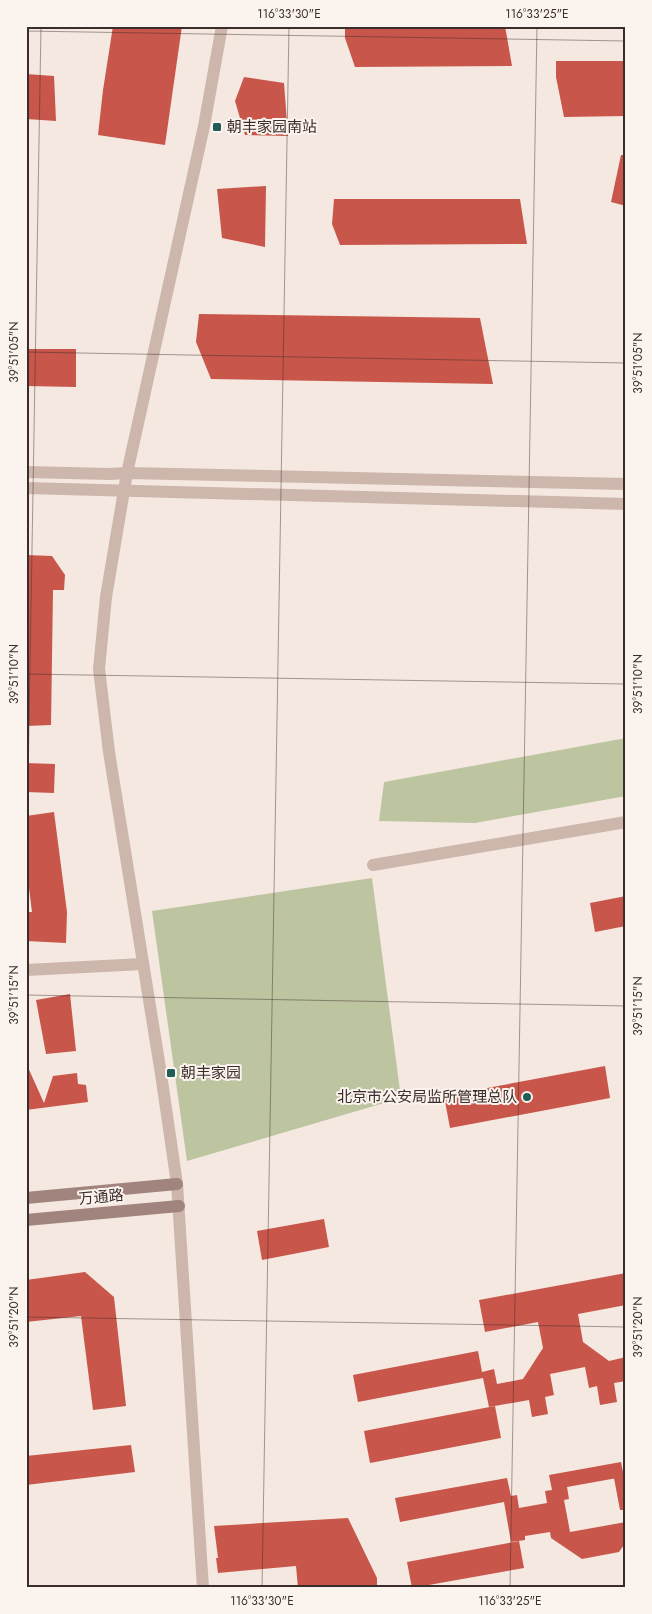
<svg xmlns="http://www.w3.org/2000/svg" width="652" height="1614" font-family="Jost,'Noto Sans SC',sans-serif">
  <rect width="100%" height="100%" fill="#f4e8e0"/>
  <g fill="#bdc4a0">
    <polygon points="626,738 626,796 475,823 379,821 384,782"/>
    <polygon points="372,878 401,1098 187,1161 152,911"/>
  </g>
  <g fill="#c8564a">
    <polygon points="113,26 182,26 165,145 98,135 103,90"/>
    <polygon points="345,26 505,26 512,66 355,67 345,38"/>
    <polygon points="556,61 626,61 626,116 564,117 556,77"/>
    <polygon points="26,74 54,76 56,121 26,119"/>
    <polygon points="244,77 284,83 288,136 245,135 235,101"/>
    <polygon points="621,155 626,155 626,206 611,202"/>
    <polygon points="266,186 265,247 222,238 217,189"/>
    <polygon points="334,199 520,199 527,244 340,245 332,224"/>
    <polygon points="199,314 480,318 493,384 211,379 196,342"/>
    <polygon points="26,349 76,349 76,387 26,386"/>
    <polygon points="26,555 52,556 65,575 64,590 53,590 51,725 26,726"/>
    <polygon points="26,763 55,764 54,793 26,792"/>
    <polygon points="54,812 67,912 66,943 26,941 26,912 32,912 26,864 26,816"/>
    <polygon points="626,896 626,926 595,932 590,903"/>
    <polygon points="70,994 76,1051 46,1054 36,1000"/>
    <polygon points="26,1063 44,1103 53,1076 77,1073 78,1084 86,1085 88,1102 26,1110"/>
    <polygon points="605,1066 610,1098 450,1128 444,1096"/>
    <polygon points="324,1219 329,1247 262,1260 257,1231"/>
    <polygon points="85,1272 114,1297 126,1406 93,1410 81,1316 26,1322 26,1280"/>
    <polygon points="626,1273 626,1305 578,1314 583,1342 609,1361 626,1357 626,1381 614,1383 617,1402 600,1405 597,1386 589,1388 585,1367 550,1374 554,1395 545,1397 548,1414 532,1417 529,1400 489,1407 483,1378 358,1402 353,1375 478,1351 482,1372 494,1369 497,1384 523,1379 543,1348 538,1322 485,1332 479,1300"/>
    <polygon points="495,1406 501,1438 370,1463 364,1431"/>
    <polygon points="131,1445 135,1472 26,1485 26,1456"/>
    <polygon points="621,1462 624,1477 626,1476 626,1510 620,1510 614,1478 617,1478 567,1487 569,1499 564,1500 570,1532 626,1522 626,1542 619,1552 582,1559 551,1538 550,1532 525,1536 525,1540 511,1542 504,1502 400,1522 395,1498 507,1478 511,1496 517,1495 519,1508 547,1503 545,1491 552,1490 549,1475"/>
    <polygon points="348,1518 377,1578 377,1588 298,1588 296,1566 218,1573 216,1558 218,1558 214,1526"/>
    <polygon points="519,1541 524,1568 412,1588 407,1562"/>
  </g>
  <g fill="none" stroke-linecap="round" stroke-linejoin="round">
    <g stroke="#cdb6ac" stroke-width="12">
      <polyline points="373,865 626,822"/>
      <polyline points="26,970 143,964"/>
    </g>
    <g stroke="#cdb6ac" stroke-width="12">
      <polyline points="26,472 110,474 127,473 626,484"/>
      <polyline points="26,488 626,504"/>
      <polyline points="203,1588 177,1184 161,1074 109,752 99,669 106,597 127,473 204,126 222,26"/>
    </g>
    <g stroke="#a1847d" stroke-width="12">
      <polyline points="26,1198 177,1184"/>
      <polyline points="26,1220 179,1206"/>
    </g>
  </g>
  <path fill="none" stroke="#3b2d2b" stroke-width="1" stroke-opacity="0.45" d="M26,31l600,10M26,352l600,11M26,674l600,10M26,898l15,-872M26,995l600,11M26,1317l600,10M262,1588l27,-1562M510,1588l27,-1562"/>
  <g fill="#1f5d58" stroke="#fbf3ed" stroke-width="2">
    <rect x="212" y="122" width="10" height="10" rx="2.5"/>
    <rect x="166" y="1068" width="10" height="10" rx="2.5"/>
    <circle cx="527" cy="1097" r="5"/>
  </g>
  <g text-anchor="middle" stroke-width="4" stroke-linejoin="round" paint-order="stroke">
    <g font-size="15" fill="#3b2d2b" stroke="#fbf3ed" text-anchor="start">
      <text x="227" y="132">朝丰家园南站</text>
      <text x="181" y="1078">朝丰家园</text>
      <text x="517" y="1102" text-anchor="end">北京市公安局监所管理总队</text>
    </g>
    <g font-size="15" fill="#3b2d2b" stroke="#fbf3ed">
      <text transform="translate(101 1197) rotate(-5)" y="5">万通路</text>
    </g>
  </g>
  <rect width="652" height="1614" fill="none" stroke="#fbf3ed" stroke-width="55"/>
  <rect x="28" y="28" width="596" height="1558" fill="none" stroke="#3b2d2b" stroke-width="2"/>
  <g font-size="12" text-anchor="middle" fill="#3b2d2b">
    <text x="289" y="18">116°33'30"E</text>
    <text x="537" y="18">116°33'25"E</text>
    <text transform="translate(14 352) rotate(-90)" y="4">39°51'05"N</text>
    <text transform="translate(638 363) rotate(-90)" y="4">39°51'05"N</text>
    <text transform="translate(14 674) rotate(-90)" y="4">39°51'10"N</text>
    <text transform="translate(638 684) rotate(-90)" y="4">39°51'10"N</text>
    <text transform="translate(14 995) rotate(-90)" y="4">39°51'15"N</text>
    <text transform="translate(638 1006) rotate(-90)" y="4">39°51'15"N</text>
    <text transform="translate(14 1317) rotate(-90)" y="4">39°51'20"N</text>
    <text transform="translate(638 1327) rotate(-90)" y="4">39°51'20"N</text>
    <text x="262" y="1605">116°33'30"E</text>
    <text x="510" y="1605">116°33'25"E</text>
  </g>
</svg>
